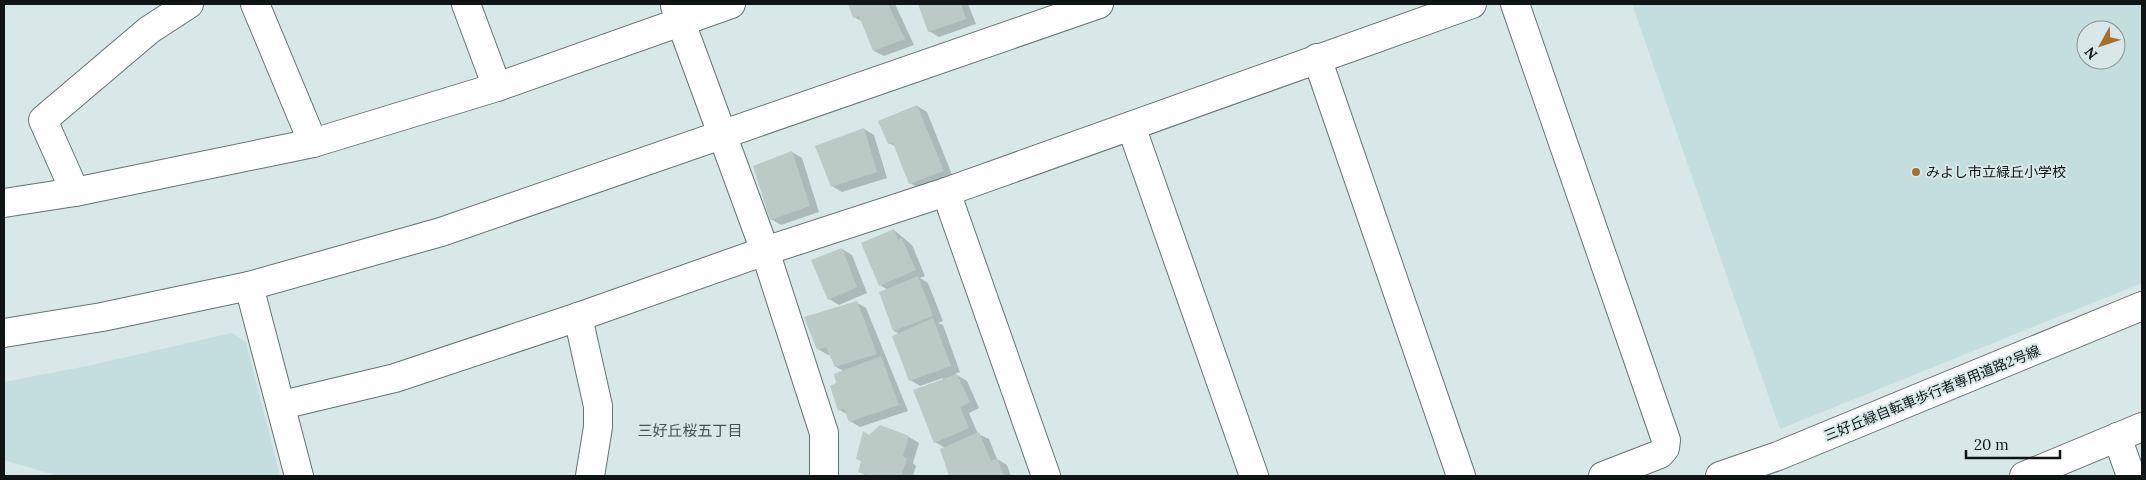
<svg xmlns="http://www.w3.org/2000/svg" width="2146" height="480" font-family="Lora,'Noto Sans JP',serif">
  <rect width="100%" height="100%" fill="#d8e8e8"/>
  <g fill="#c4dddf" fill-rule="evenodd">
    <path d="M1632,4h510v279l-362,146zM2086,30h30v30h-30z"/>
    <polygon points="232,333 246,342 280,476 58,476 4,460 4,382 87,366"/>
  </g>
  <g fill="#0003">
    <polygon points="849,4 895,4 914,45 884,56 874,51 863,22 854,17"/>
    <polygon points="919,4 968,4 976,24 939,37 929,31"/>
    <polygon points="917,106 927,112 953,177 920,189 910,183 896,147 889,143"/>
    <polygon points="864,129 874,135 887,178 842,192 832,186"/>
    <polygon points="792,152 802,158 819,212 781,225 771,219"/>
    <polygon points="894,230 912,245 925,276 920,278 928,283 943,321 938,323 943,325 960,372 955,374 967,381 979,408 969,413 978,434 989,439 997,459 1007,465 1011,476 951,476 942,450 945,448 935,442 943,378 920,386 910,380 900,334 894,331 881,293 888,290 880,285"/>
    <polygon points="842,249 852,255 867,293 839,305 829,299"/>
    <polygon points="856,302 866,308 908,411 860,427 850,421 848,415 840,410 832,387 838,384 845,372 836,367 831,354 828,355 818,349"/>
    <polygon points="870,437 909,437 919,443 913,463 916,466 913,476 867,476 859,472"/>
  </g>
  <g fill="#bccac5">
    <polygon points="848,4 888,4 905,39 873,51 859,16 853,18"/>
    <polygon points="918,4 961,4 966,19 928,32"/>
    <polygon points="917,105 944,171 909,184 893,143 888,144 878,121"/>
    <polygon points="864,128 877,172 831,187 815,146"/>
    <polygon points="792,151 810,206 770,220 753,166"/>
    <polygon points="894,229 898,240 902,238 916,270 879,286 861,243"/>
    <polygon points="842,248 857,287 828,300 811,260"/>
    <polygon points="918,276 933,316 893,331 879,292"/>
    <polygon points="857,301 877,354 835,367 826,347 817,350 804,317"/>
    <polygon points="933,318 951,366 909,381 892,336"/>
    <polygon points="881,356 899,405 849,422 844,408 838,411 830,386 836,383 834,374"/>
    <polygon points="957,374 970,402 960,407 969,428 934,443 913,390"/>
    <polygon points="880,425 909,436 903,456 907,459 901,476 872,476 858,472 861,461 856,459 863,431 869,435"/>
    <polygon points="979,432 991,461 997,458 1004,476 949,476 940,449"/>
  </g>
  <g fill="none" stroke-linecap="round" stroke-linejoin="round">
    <defs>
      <g id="street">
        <polyline points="255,4 313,143"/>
        <polyline points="466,4 497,87"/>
        <polyline points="1515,4 1666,440 1665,448 1660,454 1603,476"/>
        <polyline points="675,6 765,251 824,433 824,476"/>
        <polyline points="1317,58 1461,476"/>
        <polyline points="1131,126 1254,476"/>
        <polyline points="75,192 43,120 149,30 189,4"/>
        <polyline points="946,192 1046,476"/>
        <polyline points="4,203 75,192 313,143 497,87 731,4"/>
        <polyline points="249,286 299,476"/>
        <polyline points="578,317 598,406 598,427 590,476"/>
        <polyline points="282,405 395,378 578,317 765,251 946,192 1472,4"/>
        <polyline points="2117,437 2131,476"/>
        <polyline points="1720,476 1778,456 2142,306"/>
        <polyline points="2024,476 2142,427"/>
      </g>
      <polyline id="secondary" points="4,333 102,317 249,286 441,232 1099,4"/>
    </defs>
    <use href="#street" stroke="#657373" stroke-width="30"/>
    <use href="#secondary" stroke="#657373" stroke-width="30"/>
    <use href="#street" stroke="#fff" stroke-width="28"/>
    <use href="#secondary" stroke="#fff" stroke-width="28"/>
  </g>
  <circle fill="#a6702b" stroke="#d8e8e8" stroke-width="2" cx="1916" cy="172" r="5"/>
  <g text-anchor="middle" stroke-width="4" stroke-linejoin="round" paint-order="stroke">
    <g font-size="14" fill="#0f1515" stroke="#d8e8e8" text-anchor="start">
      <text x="1926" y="177">みよし市立緑丘小学校</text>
    </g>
    <g font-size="14" fill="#0f1515" stroke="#d8e8e8">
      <text transform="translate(1932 393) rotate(-22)" y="5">三好丘緑自転車歩行者専用道路2号線</text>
    </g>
    <g font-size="15" fill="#455353" stroke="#d8e8e8">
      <text x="690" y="436">三好丘桜五丁目</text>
    </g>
  </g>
  <rect width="2146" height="480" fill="none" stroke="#0f1515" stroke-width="10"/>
  <g transform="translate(2101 45) rotate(230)"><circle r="24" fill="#d8e8e8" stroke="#889494"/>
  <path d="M0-4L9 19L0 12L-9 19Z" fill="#a6702b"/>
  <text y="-8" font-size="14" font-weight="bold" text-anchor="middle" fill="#0f1515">N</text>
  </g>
  <path d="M1966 450v8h94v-8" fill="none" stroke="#0f1515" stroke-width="2.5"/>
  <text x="1974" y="450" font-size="15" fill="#0f1515" stroke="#d8e8e8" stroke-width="4" paint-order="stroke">20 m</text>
</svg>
